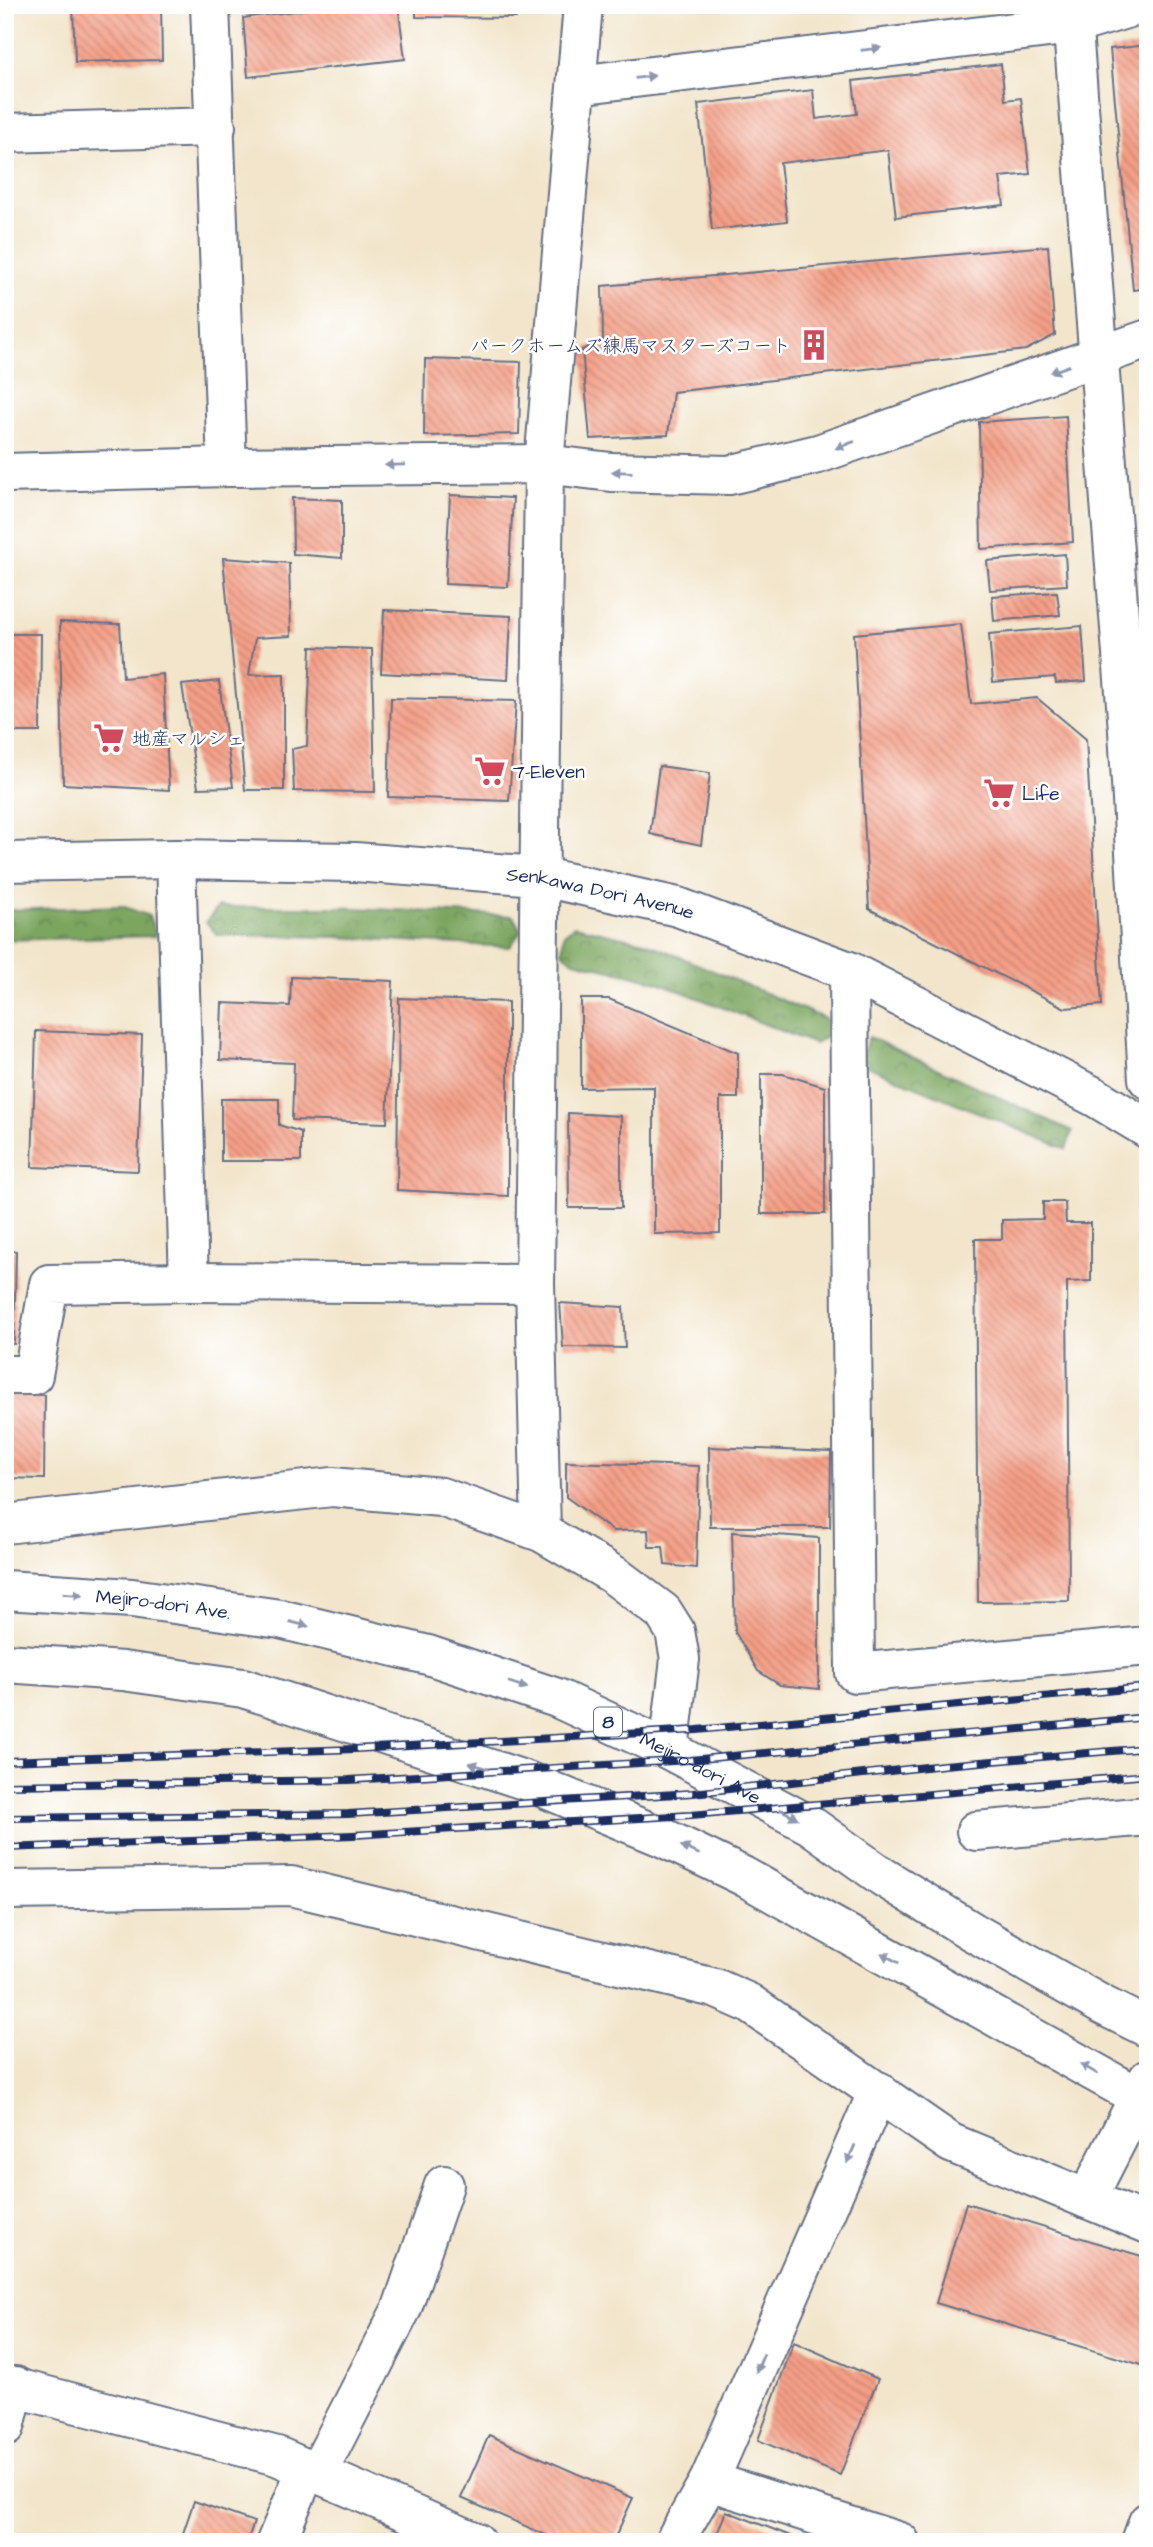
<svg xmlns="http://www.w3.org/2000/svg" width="1153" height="2547" font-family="'Architects Daughter','Klee One',sans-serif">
  <defs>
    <pattern id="forest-crowns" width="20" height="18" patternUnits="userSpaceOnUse" patternTransform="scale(1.75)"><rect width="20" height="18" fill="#7ca65f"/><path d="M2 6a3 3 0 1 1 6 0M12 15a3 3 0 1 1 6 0" fill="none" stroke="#658852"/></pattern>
    <pattern id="building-back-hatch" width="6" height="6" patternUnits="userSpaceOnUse" patternTransform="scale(1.75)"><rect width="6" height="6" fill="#f59f86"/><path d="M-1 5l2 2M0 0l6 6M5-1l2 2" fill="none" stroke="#c68271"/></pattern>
  </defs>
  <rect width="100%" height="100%" fill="#fff"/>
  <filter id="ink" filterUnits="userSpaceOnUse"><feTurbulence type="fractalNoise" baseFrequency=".0143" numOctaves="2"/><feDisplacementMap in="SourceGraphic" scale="14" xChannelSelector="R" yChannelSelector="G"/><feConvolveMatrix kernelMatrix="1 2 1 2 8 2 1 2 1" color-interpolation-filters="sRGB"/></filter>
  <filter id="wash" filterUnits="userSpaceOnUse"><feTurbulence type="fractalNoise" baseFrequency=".00686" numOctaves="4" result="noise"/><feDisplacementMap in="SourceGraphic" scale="28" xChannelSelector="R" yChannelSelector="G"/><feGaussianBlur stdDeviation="1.57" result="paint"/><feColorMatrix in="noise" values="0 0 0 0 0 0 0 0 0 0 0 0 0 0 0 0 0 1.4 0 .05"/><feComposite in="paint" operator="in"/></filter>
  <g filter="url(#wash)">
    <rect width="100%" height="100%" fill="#f2e5cb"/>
    <g fill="url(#forest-crowns)" stroke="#4c6a5e" stroke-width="2">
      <polygon points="122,906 149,916 156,936 5,940 5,910"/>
      <polygon points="218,907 334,907 513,916 521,931 510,947 336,937 217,935 206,922"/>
      <polygon points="574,926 645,942 826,1019 830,1033 815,1044 655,981 574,961 562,952 564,934"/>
      <polygon points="869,1037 1072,1131 1066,1149 859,1063"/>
    </g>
    <g id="blocks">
      <g fill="url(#building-back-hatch)">
        <polygon points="73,5 161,5 162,60 75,62"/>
        <polygon points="340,5 398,5 405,59 248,77 243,18"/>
        <polygon points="416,5 518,5 516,18 416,17"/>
        <polygon points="1148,45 1148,288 1133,290 1110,49"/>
        <polygon points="1001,64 1005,100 1021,98 1030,174 1000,177 1004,205 896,217 888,150 780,163 787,221 712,230 698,104 813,90 816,119 857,114 853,81"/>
        <polygon points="1048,246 1055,335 1026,350 673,392 668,435 590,439 582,350 603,340 602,286"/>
        <polygon points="425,359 521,362 519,434 424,436"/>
        <polygon points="1066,416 1073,542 981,549 979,422"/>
        <polygon points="450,495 513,498 508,587 445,584"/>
        <polygon points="292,498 342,500 342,558 293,554"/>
        <polygon points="1065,554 1067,585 990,590 987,561"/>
        <polygon points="223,558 289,563 291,636 255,638 249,675 284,674 284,790 245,790"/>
        <polygon points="1057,592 1060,615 994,621 992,596"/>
        <polygon points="384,610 511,616 508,680 381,673"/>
        <polygon points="60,622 120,624 123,678 163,674 169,790 63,784"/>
        <polygon points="961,624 971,704 1037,698 1086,739 1102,1005 1065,1008 869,909 854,634"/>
        <polygon points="1082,626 1086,681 1056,683 1055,677 993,682 989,634"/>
        <polygon points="5,634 41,634 40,732 5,732"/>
        <polygon points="311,647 372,649 375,792 294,791 292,749 307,746"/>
        <polygon points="219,681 233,787 198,788 182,685"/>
        <polygon points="391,698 516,701 509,801 388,797"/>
        <polygon points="659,766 710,773 701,845 650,834"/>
        <polygon points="291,977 393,981 387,1123 292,1120 294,1063 220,1060 222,1003 290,1006"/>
        <polygon points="399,998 508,1002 508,1196 397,1190"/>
        <polygon points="581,999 609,999 738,1053 738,1098 720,1098 720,1233 654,1234 654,1087 581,1088"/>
        <polygon points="36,1031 142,1035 138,1171 32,1167"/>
        <polygon points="761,1074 783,1074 825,1087 825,1214 761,1214"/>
        <polygon points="221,1099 279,1099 279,1125 301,1132 301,1161 221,1161"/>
        <polygon points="568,1113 621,1116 621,1208 569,1208"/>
        <polygon points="1043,1202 1065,1202 1066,1223 1091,1223 1091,1281 1067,1282 1069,1601 978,1602 975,1239 1002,1239 1002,1220 1043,1219"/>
        <polygon points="5,1251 16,1251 14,1344 5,1343"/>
        <polygon points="560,1303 623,1307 625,1348 563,1347"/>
        <polygon points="5,1394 45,1395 44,1479 5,1478"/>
        <polygon points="709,1447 831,1452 830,1527 710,1527"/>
        <polygon points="566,1462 699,1466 696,1568 665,1565 663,1547 649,1547 648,1530 613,1531 566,1497"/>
        <polygon points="732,1532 819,1538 819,1689 780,1685 758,1671 735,1632"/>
        <polygon points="966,2203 1148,2258 1148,2367 936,2303"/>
        <polygon points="794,2342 878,2379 840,2475 758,2440"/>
        <polygon points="489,2435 633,2498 613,2542 562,2542 461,2498"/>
        <polygon points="194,2501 254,2522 247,2542 180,2542"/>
        <polygon points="726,2511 806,2542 714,2542"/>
      </g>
    </g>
  </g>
  <g filter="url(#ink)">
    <use href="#blocks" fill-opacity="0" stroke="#666f84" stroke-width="2"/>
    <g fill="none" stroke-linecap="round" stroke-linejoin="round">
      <defs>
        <g id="street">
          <polyline points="210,5 227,467"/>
          <polyline points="577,85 1073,25 1139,5"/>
          <polyline points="5,133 216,127"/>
          <polyline points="5,473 227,467 544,464 611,472 729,475 818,454 1148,339"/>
          <polyline points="176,859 189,1282"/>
          <polyline points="849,971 855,1673 1148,1646"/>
          <polyline points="5,1375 33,1375 49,1284 189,1282 535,1284"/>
          <polyline points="5,1524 332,1487 441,1497 541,1532 614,1575 663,1612 675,1631 680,1659 669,1750"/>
          <polyline points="541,1532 535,1284 544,464 583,5"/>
          <polyline points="976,1831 1148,1816"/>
          <polyline points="5,1890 291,1886 715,1988 749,2003 951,2143 1148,2224"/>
          <polyline points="1087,2199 1148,2079"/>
          <polyline points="5,2385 277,2456 476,2542"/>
          <polyline points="5,2427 15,2386"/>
          <polyline points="318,2472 402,2308 444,2185"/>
          <polyline points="709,2481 900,2542"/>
          <polyline points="276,2542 307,2468"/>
          <polyline points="674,2542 709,2481 878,2091"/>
          <polyline points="1141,2542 1148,2522"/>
        </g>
        <g id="secondary">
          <polyline points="1071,5 1128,730 1148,1079"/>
          <path id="s1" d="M5,862l171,-3 179,3 183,14 140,31 171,64 246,126 53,32"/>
        </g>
        <g id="primary">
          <path id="s2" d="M5,1590l127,8 148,21 148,36 129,43 112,52 141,75 73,52 90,55 129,73 46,23"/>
          <polyline points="5,1663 123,1671 243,1688 527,1781 662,1837 743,1876 1148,2102"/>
        </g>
      </defs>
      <use href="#street" stroke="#666f84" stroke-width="42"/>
      <use href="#secondary" stroke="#666f84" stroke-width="42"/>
      <use href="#primary" stroke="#666f84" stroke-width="42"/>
      <use href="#street" stroke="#fff" stroke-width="38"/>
      <use href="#secondary" stroke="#fff" stroke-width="38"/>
      <use href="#primary" stroke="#fff" stroke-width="38"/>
      <defs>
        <g id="rail">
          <polyline points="5,1761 355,1749 697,1730 1148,1687"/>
          <polyline points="5,1785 349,1780 690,1760 1148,1717"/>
          <polyline points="5,1818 348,1814 693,1793 944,1765 1148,1748"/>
          <polyline points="5,1848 353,1835 691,1815 1148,1775"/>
        </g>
      </defs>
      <use href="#rail" stroke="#1b2f5e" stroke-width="8"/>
      <use href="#rail" stroke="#fff" stroke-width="5" stroke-dasharray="16" stroke-linecap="butt"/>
    </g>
    <defs><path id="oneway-solid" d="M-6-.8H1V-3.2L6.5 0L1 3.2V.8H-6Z" transform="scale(1.75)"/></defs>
    <g fill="#8d97ae">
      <use href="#oneway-solid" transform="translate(871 49) rotate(-7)"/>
      <use href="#oneway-solid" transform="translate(645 77) rotate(-7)"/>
      <use href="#oneway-solid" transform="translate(1060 369) rotate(160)"/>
      <use href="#oneway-solid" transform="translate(845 445) rotate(160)"/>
      <use href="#oneway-solid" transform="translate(395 465) rotate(179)"/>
      <use href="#oneway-solid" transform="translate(622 472) rotate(-178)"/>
      <use href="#oneway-solid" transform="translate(73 1594) rotate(4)"/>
      <use href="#oneway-solid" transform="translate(299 1624) rotate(14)"/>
      <use href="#oneway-solid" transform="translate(518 1685) rotate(18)"/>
      <use href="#oneway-solid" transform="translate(479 1766) rotate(-162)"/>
      <use href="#oneway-solid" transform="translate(789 1814) rotate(28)"/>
      <use href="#oneway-solid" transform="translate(690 1850) rotate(-155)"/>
      <use href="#oneway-solid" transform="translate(890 1958) rotate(-151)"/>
      <use href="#oneway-solid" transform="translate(1089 2069) rotate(-149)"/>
      <use href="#oneway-solid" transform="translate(851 2154) rotate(113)"/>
      <use href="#oneway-solid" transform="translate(760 2363) rotate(113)"/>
    </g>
  </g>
  <defs>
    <symbol id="building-bare" viewBox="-9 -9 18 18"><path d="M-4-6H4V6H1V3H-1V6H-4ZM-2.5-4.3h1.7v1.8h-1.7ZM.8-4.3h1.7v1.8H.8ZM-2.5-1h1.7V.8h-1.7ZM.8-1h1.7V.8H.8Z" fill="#d1495b" stroke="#fff" stroke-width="2.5" paint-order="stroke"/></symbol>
    <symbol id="supermarket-bare" viewBox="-9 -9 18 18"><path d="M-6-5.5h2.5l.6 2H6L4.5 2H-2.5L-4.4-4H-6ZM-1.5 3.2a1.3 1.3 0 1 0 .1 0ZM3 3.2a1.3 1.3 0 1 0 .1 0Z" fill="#d1495b" stroke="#fff" stroke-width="2.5" paint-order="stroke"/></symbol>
  </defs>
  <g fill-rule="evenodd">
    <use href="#building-bare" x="792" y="323" width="44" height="44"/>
    <use href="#supermarket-bare" x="87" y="716" width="44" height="44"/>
    <use href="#supermarket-bare" x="468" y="749" width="44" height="44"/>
    <use href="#supermarket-bare" x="977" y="771" width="44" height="44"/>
  </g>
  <g text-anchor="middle" stroke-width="5" stroke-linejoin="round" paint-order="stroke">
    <rect fill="#fff" stroke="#5f6d8e" stroke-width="2" x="594" y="1707.5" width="28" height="29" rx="5"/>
    <g font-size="18" font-weight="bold" fill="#1b2f5e">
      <text x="608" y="1728">8</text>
    </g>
    <g font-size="19" fill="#1b2f5e" stroke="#fff" text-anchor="start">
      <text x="791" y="352" text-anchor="end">パークホームズ練馬マスターズコート</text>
      <text x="132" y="745">地産マルシェ</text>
      <text x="513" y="778">7-Eleven</text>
      <text x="1022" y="800">Life</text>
    </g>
    <g font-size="19" fill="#1b2f5e" stroke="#fff">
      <text dy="7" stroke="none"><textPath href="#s1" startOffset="598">Senkawa Dori Avenue</textPath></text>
      <text dy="7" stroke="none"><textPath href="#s2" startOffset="159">Mejiro-dori Ave.</textPath></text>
      <text dy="7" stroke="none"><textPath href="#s2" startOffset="726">Mejiro-dori Ave.</textPath></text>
    </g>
  </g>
  <rect width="1153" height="2547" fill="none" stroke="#fff" stroke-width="28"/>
</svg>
